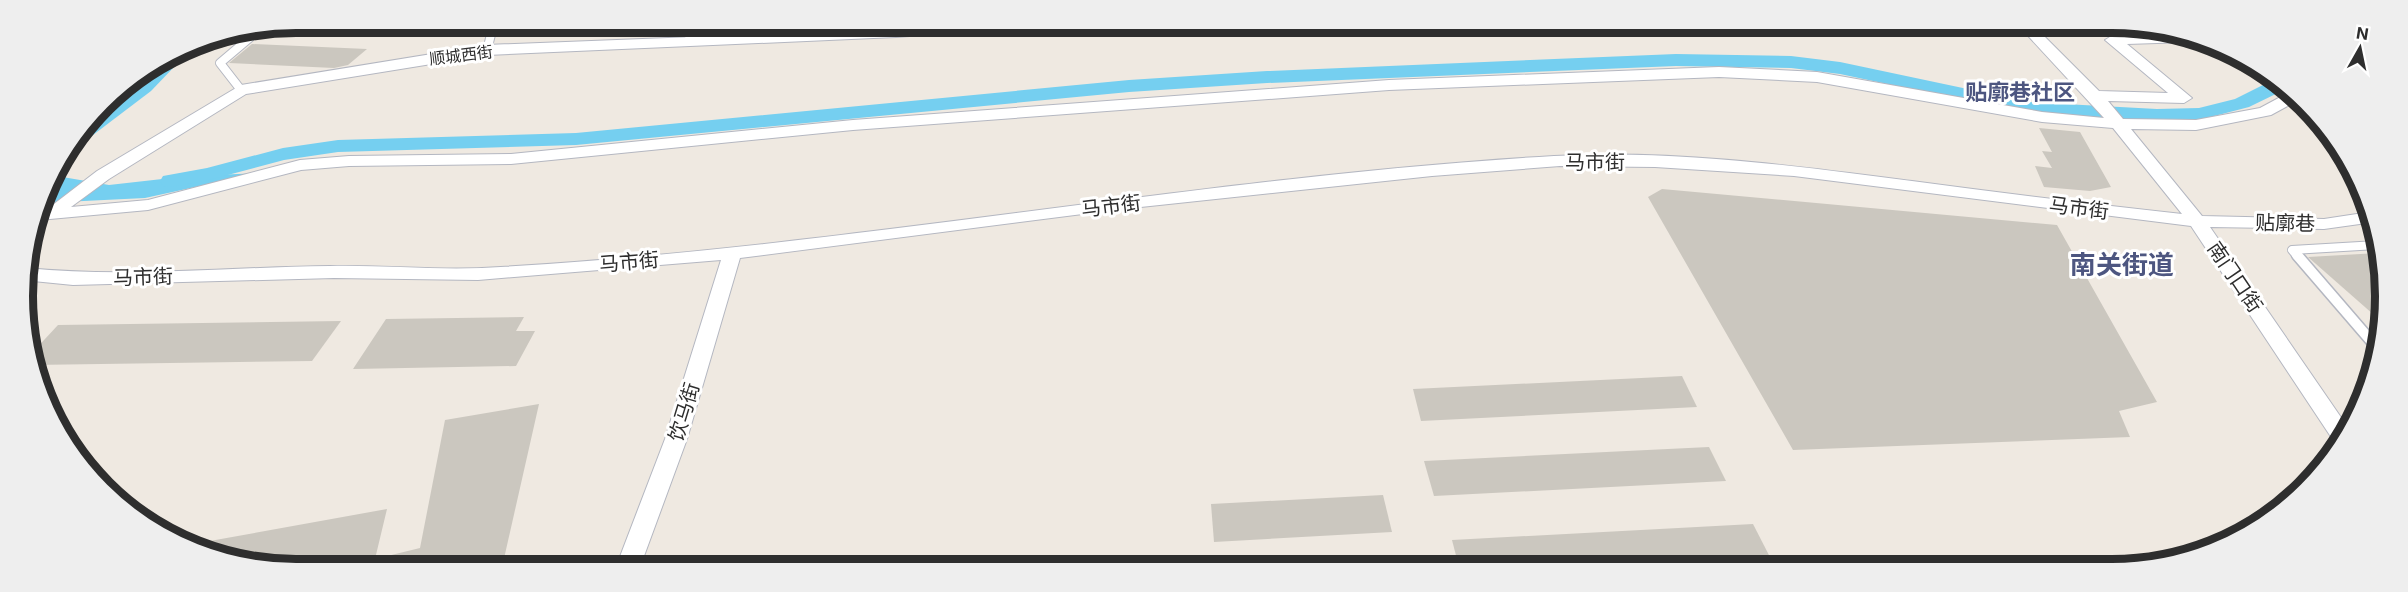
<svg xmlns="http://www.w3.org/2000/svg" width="2408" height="592" font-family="Inter,'Noto Sans SC',sans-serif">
  <rect width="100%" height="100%" fill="#efe9e1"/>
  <g fill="#75cff0">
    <polygon points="198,42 151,91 64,157 94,118 156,66 192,43"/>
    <polygon points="259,173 145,198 43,203 51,175 109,185 189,176"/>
  </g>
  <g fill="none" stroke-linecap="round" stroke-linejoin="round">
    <polygon fill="#75cff0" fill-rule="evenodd" points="1676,54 1791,56 1840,62 2029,102 2157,109 2199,108 2235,99 2273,80 2284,90 2249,107 2199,120 2157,121 2029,114 1840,74 1791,68 1676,66 1267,83 1129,92 576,145 338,152 284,160 209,180 171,187 163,186 160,181 163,176 207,168 283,148 338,140 576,133 1129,80 1267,71"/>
  </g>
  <g fill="#cbc7bf">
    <polygon points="252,44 367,49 348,65 334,68 229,63"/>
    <polygon points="2039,128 2080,132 2111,187 2090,191 2044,187 2035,166 2052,168 2042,151 2052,152"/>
    <polygon points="1662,189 2057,225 2157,402 2119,411 2130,437 1793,450 1648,197"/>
    <polygon points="2378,253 2382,322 2308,257"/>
    <polygon points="524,317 516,331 535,331 516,366 353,369 386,319"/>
    <polygon points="341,321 312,361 32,365 31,354 58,325"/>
    <polygon points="1682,376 1697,407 1421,421 1413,389"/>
    <polygon points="539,404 503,563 482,567 260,567 193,544 387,509 375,559 420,548 445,420"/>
    <polygon points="1709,447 1726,481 1434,496 1424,461"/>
    <polygon points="1383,495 1392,532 1214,542 1211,504"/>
    <polygon points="1753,524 1773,563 1705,567 1459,567 1452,540"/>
  </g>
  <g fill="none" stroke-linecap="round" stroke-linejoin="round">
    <defs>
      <g id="service-far1">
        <polyline points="688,41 698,23"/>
        <polyline points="487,50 494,23"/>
        <polyline points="241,90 220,63 259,30"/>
        <polyline points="2298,257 2292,250 2377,245"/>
      </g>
      <polyline id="service" points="2297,255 2378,349"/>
      <path id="minor" d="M966,23h72l-7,4 -135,10 -409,18 -241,39 -137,85 -38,28 77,-7 152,-40 49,-4 162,-2 342,-34 536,-40 330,-13 98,5 225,40 62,6 -86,-93h15l66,66 69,2 -63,-53 8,-5 61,-1 19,6 -6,2 -60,2 65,54 -8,5 -76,-2 15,18 73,1 64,-12 28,-15 9,8 -26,14 -75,15 -65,-1 71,87 122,3 46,-7 4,10 -50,7 -114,-2 139,202 -11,15 -3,-1 -144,-217 -397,-50 -139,-9 -95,-1 -128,10 -310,33 -382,49 -53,181 -47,128h-24l49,-128 56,-179 -243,20 -144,-2 -261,7 -50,-5 3,-12c100,10 203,-1 304,-2 51,-1 102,4 152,2 359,-19 713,-91 1072,-112 117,-7 242,10 358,25 89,12 180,23 270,33l-69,-86 -71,-6 -225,-40 -98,-5 -330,13 -536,40 -342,34 -162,2 -48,4 -153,40 -98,9 -6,-1 -3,-4 56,-43 144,-86 246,-40 409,-16z"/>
    </defs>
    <use href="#service-far1" stroke="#b4b7c1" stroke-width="10"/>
    <use href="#service" stroke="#b4b7c1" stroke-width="13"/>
    <use href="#minor" stroke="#b4b7c1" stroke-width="2"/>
    <use href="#service-far1" stroke="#fff" stroke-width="8"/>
    <use href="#service" stroke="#fff" stroke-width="10"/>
    <use href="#minor" fill="#fff" fill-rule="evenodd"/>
  </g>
  <g text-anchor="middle" stroke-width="6" stroke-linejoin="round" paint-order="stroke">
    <g font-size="16" fill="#2e2e2e" stroke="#fff">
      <text transform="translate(461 55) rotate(-7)" y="6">顺城西街</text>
    </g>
    <g font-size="20" fill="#2e2e2e" stroke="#fff">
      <text x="1595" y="169">马市街</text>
      <text transform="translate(1111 206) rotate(-7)" y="7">马市街</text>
      <text transform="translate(2079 208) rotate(7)" y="7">马市街</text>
      <text transform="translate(2285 223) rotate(1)" y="7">贴廓巷</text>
      <text transform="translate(629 262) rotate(-5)" y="7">马市街</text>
      <text transform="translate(143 277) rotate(-2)" y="7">马市街</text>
      <text transform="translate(2235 277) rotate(56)" y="7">南门口街</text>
      <text transform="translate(684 412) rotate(-73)" y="7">饮马街</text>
    </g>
    <g font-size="22" font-weight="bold" fill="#4d5680" stroke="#fff">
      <text x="2020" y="100">贴廓巷社区</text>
    </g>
    <g font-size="26" font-weight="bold" fill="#4d5680" stroke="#fff">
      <text x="2122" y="274">南关街道</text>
    </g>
  </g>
  <path d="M0 0H2408V592H0ZM296 33H2112A263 263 0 0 1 2375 296V296A263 263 0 0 1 2112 559H296A263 263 0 0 1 33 296V296A263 263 0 0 1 296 33Z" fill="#eee" fill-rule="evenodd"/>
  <path fill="none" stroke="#2e2e2e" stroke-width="8" d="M296 33H2112A263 263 0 0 1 2375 296V296A263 263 0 0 1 2112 559H296A263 263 0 0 1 33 296V296A263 263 0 0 1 296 33Z"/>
  <g transform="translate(2360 48) rotate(9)" stroke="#ffffff" stroke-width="4.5" paint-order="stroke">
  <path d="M0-4.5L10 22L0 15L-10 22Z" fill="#2e2e2e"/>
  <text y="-9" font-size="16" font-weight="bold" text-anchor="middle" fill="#2e2e2e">N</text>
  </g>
</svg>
